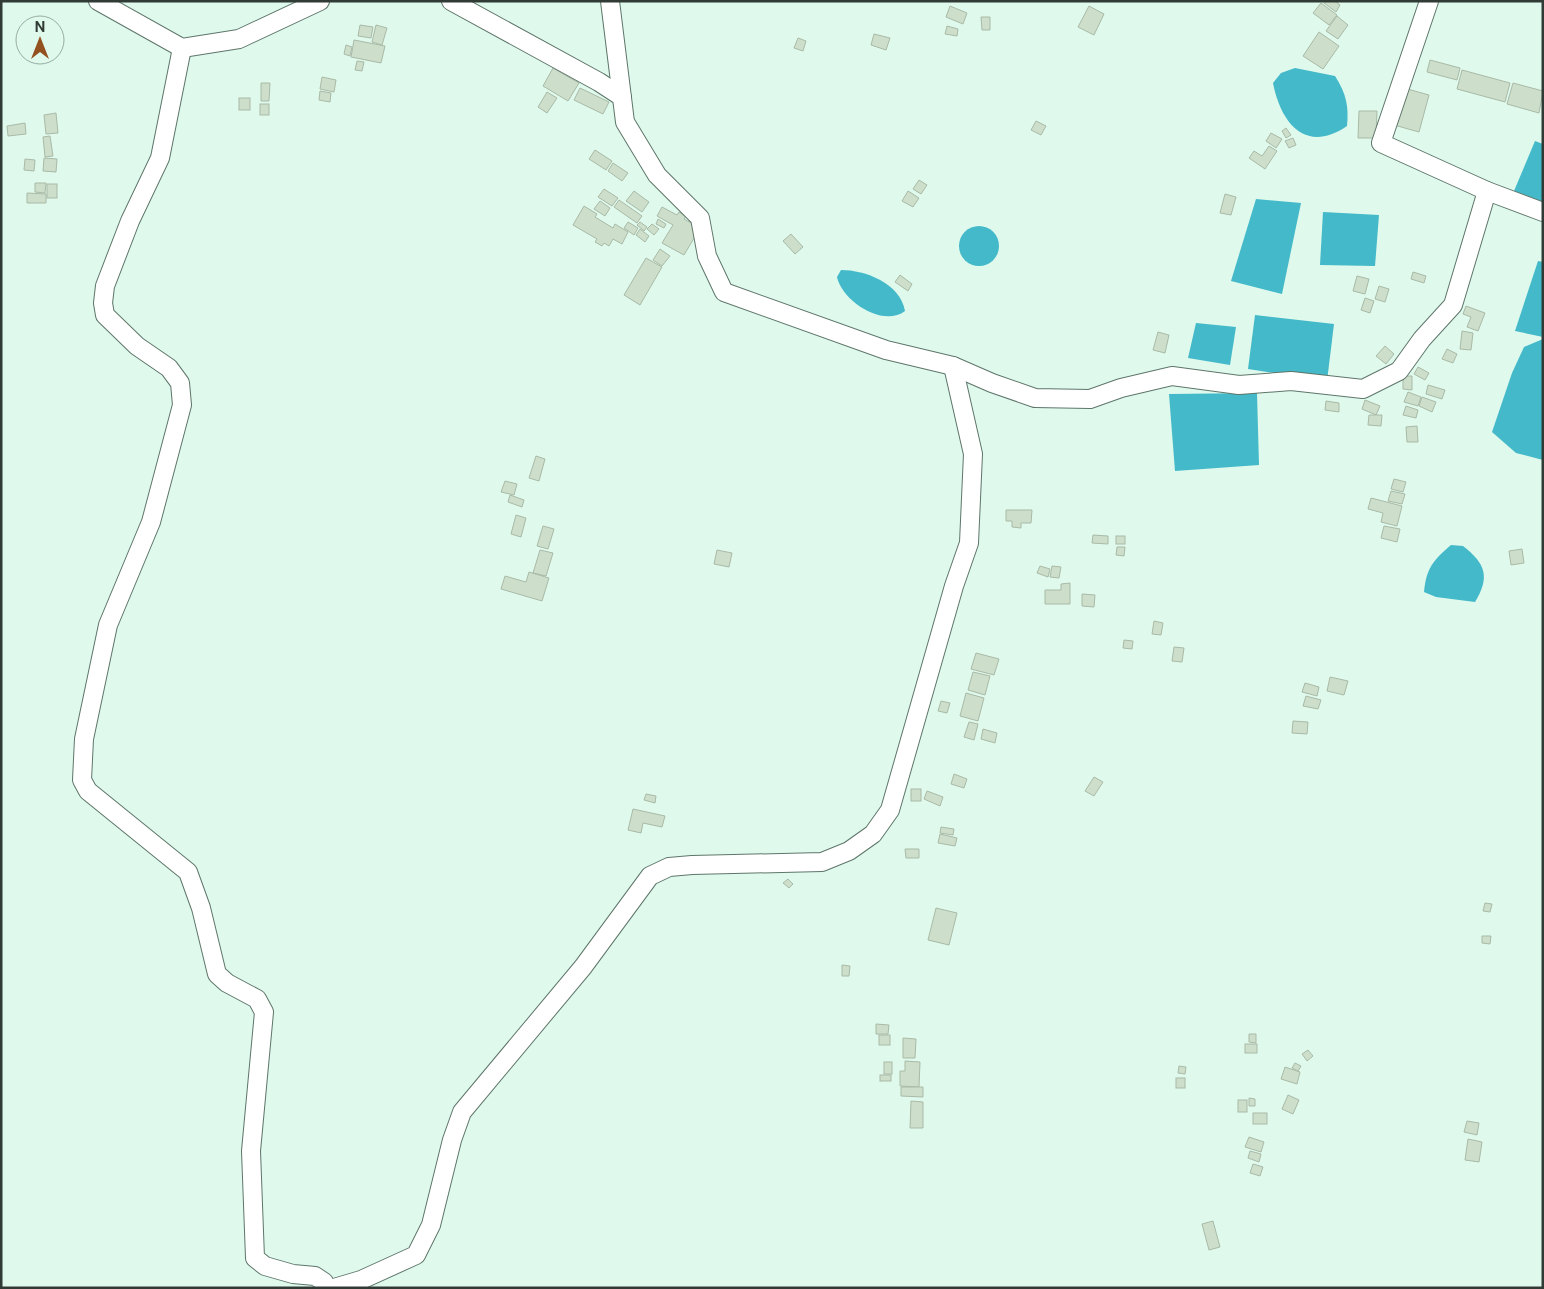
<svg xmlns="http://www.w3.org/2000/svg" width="1544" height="1289" font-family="'Public Sans',sans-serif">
  <rect width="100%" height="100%" fill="#dff9ec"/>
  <g fill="#43b9c9">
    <path d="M1295,68l40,8c11,17 14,30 12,50 -41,28 -66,-2 -74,-43l8,-10z"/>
    <polygon points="1535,141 1543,144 1543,202 1514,191"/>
    <polygon points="1256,199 1301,203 1282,294 1231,281"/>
    <polygon points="1323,212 1379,215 1375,266 1320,265"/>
    <circle cx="979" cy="246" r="20"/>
    <polygon points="1538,261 1543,262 1543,337 1515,331"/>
    <path d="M841,270c24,0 59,13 64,41 -22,17 -63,-10 -68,-34z"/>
    <polygon points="1255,315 1334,324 1327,381 1248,369"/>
    <polygon points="1196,323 1236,327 1230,365 1188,358"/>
    <polygon points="1543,339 1543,460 1516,453 1492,432 1512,373 1524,347"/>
    <polygon points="1257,393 1259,465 1175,471 1169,394"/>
    <path d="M1451,545l12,1c23,18 27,31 12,56l-39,-5 -12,-5c2,-23 9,-32 27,-47z"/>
  </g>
  <g fill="#cddeca" stroke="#a9baa7">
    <polygon points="1325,1 1335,1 1340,5 1336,12 1324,3"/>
    <polygon points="1321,3 1337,15 1329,25 1313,13"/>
    <polygon points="950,6 967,13 963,24 946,17"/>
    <polygon points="1089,6 1104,14 1094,35 1078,27"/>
    <polygon points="1337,16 1348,25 1338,39 1326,31"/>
    <polygon points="981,17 990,17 990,30 982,30"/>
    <polygon points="360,25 373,27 371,38 358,36"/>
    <polygon points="376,25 387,28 382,45 372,42"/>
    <polygon points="947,26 958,29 957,36 945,34"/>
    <polygon points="1319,32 1339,46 1323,69 1303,56"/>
    <polygon points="874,34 890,38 886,50 871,45"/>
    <polygon points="798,38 806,41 803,51 794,48"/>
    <polygon points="354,40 385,46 381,63 351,57"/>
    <polygon points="346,45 352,47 350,56 344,54"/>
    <polygon points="1430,60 1460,68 1457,80 1427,72"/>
    <polygon points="357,61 364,62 362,71 355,70"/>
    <polygon points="553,68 579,83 568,101 543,86"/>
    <polygon points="1462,70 1510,83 1505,102 1457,89"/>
    <polygon points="322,77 336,80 334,92 320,89"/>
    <polygon points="261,83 270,83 269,101 261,101"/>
    <polygon points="1513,83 1543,91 1539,113 1507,104"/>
    <polygon points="580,88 609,102 603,114 574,100"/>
    <polygon points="1404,88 1429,95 1419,132 1394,125"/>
    <polygon points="320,91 331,93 330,102 319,100"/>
    <polygon points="547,92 557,98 547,113 538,107"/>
    <rect x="239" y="98" width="11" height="12"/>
    <rect x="260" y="104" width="9" height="11"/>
    <polygon points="1359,111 1377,111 1376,138 1358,138"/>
    <polygon points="56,113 58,133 46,134 44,115"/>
    <polygon points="1036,121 1046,126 1041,135 1031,130"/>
    <polygon points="25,123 26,134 8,136 7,126"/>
    <polygon points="1286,128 1291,135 1286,138 1282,131"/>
    <polygon points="1271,133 1282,139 1276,148 1266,141"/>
    <polygon points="50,136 53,156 45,157 43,137"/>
    <polygon points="1293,138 1296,145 1289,148 1285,141"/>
    <polygon points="1269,146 1277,151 1265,169 1249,158 1254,151 1262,156"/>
    <polygon points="595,150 612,161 606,170 589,159"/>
    <polygon points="44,158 57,159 56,172 43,171"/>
    <polygon points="25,159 35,160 34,171 24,170"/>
    <polygon points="613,163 628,173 622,181 608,171"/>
    <polygon points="919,180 927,185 921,194 913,189"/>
    <polygon points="35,183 46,183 45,193 35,192"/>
    <rect x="47" y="184" width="10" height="14"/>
    <polygon points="604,189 618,198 612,206 598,197"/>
    <polygon points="634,191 649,202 642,212 626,201"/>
    <polygon points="908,191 919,198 913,207 902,201"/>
    <polygon points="27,193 46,194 46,203 27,203"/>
    <polygon points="1225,194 1236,197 1231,215 1220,213"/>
    <polygon points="619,200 642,216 637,223 614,207"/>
    <polygon points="600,201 610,208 605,216 594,209"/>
    <polygon points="584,206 597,214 595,217 613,228 615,224 628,232 622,244 613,239 609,246 604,243 602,246 595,242 597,239 573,225"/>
    <polygon points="662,207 677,215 679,212 686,216 684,219 700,228 684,255 662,243 673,225 657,216"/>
    <polygon points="658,219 666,224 664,228 656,224"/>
    <polygon points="628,222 638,228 634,235 624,228"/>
    <polygon points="640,222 647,227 644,231 637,225"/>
    <polygon points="652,224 659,229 654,235 647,229"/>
    <polygon points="640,229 649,236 645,242 636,235"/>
    <polygon points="791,234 803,247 795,254 783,241"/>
    <polygon points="660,249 670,256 662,266 653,260"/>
    <polygon points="646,258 662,267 640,305 624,295"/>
    <polygon points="1413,272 1426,276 1424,283 1411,279"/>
    <polygon points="900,275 912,284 908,291 895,282"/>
    <polygon points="1357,276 1369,279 1365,294 1353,291"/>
    <polygon points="1379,286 1389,289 1385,302 1375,299"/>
    <polygon points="1365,298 1374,301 1370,313 1361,310"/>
    <polygon points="1466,306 1485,313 1478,331 1467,327 1471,317 1463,314"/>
    <polygon points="1462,331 1473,333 1471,350 1460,349"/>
    <polygon points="1158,332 1169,335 1165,353 1153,350"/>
    <polygon points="1385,346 1394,354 1386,364 1376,356"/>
    <polygon points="1447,349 1457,354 1453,363 1442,359"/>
    <polygon points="1418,367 1429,373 1425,380 1414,374"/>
    <polygon points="1403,376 1412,376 1412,390 1403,389"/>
    <polygon points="1428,385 1445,390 1442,399 1426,394"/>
    <polygon points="1408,392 1421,397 1418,406 1404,402"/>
    <polygon points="1422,397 1436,402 1432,412 1419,406"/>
    <polygon points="1365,400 1380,406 1376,415 1362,409"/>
    <polygon points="1326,401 1339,403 1339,412 1325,410"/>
    <polygon points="1406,406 1418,410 1416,418 1403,415"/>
    <polygon points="1369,415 1382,415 1381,426 1368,425"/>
    <polygon points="1417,426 1418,442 1407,442 1406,427"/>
    <polygon points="536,456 545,459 539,481 529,478"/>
    <polygon points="1394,479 1406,482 1403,492 1391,489"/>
    <polygon points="505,481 517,484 514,495 501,492"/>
    <polygon points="1391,491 1405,494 1402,504 1388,501"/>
    <polygon points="510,495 524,500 522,507 508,502"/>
    <polygon points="1371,498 1402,506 1397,526 1381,522 1383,513 1368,509"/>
    <polygon points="1006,510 1032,510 1031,523 1021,523 1021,528 1012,527 1012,521 1006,521"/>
    <polygon points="516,515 526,518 521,537 511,534"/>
    <polygon points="543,526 554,529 548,549 537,546"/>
    <polygon points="1384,526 1400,529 1397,542 1381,538"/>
    <polygon points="1093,535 1108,536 1108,544 1092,543"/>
    <rect x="1116" y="536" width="9" height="8"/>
    <polygon points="1117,547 1125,547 1124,556 1116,555"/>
    <polygon points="1522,549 1524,563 1511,565 1509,551"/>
    <polygon points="540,550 553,553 546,576 533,573"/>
    <polygon points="717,550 732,553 729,567 714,564"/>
    <polygon points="1040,566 1050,569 1048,577 1037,573"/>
    <polygon points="1052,566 1061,567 1059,578 1050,577"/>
    <polygon points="529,572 549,578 542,601 501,589 505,576 526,582"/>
    <polygon points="1070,583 1070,604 1045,604 1045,590 1061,590 1061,584"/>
    <polygon points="1082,594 1095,595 1094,607 1082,606"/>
    <polygon points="1154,621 1163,623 1161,635 1152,634"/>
    <polygon points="1124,640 1133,641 1132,649 1123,648"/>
    <polygon points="1174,647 1184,648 1182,662 1172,661"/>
    <polygon points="976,653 999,659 994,675 971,669"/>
    <polygon points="973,672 990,676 985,695 968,690"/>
    <polygon points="1330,677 1348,681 1344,695 1327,691"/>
    <polygon points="1305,683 1319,687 1317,696 1302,692"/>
    <polygon points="966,693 984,698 978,721 960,716"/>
    <polygon points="1306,696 1321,700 1318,709 1303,706"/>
    <polygon points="941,701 950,703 947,713 938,711"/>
    <polygon points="1293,721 1308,722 1307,734 1292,733"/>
    <polygon points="969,722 978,724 974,740 964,737"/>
    <polygon points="983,729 997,733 995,743 981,739"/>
    <polygon points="954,774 967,779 964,788 951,784"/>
    <polygon points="1094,777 1103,782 1094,796 1085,791"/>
    <rect x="911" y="789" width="10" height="12"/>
    <polygon points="927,791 943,797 940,806 924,799"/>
    <polygon points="646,794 656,796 655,803 644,800"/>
    <polygon points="633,809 665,816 662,827 643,823 641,833 628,830"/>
    <polygon points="941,827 954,829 953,835 940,833"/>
    <polygon points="940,834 957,838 955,846 938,843"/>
    <polygon points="905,849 919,849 919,858 906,858"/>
    <polygon points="788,879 793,884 789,888 783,883"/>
    <polygon points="1485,903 1492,904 1490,912 1483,911"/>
    <polygon points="936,908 957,913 949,945 928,940"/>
    <polygon points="1482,936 1491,936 1490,944 1482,943"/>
    <polygon points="842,965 850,966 849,976 842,976"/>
    <polygon points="876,1024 889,1025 888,1034 876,1034"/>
    <polygon points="1249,1034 1256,1034 1256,1043 1249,1042"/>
    <rect x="879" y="1035" width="11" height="10"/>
    <polygon points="903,1038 916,1039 915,1058 903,1058"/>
    <rect x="1245" y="1044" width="12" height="9"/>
    <polygon points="1308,1050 1313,1056 1307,1061 1302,1054"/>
    <polygon points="905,1061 920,1062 919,1087 900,1086 900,1071 905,1071"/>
    <rect x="884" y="1062" width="8" height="12"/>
    <polygon points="1295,1063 1301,1066 1298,1071 1292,1068"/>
    <polygon points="1179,1066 1186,1067 1185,1074 1178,1073"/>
    <polygon points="1285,1067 1300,1072 1297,1084 1281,1079"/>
    <rect x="880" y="1075" width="11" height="6"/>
    <rect x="1176" y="1078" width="9" height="10"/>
    <polygon points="901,1087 923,1087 923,1097 901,1096"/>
    <polygon points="1288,1095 1299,1100 1293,1114 1282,1109"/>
    <polygon points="1249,1098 1255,1099 1255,1106 1249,1106"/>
    <rect x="1238" y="1100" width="9" height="12"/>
    <polygon points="911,1101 923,1102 923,1128 910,1128"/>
    <rect x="1253" y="1113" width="14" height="11"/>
    <polygon points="1467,1121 1479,1123 1477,1135 1464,1132"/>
    <polygon points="1249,1137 1264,1142 1261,1152 1245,1147"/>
    <polygon points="1468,1139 1482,1142 1479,1162 1465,1160"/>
    <polygon points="1250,1151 1261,1154 1259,1162 1248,1158"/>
    <polygon points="1253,1164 1263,1167 1260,1176 1250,1173"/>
    <polygon points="1213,1221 1220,1247 1209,1250 1202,1224"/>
  </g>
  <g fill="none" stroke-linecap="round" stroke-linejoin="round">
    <defs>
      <g id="minor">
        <polyline points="98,1 182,48 239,39 320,1"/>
        <polyline points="451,1 599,82 622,97"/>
        <polyline points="610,1 625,122 657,175 700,218 707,256 724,292 886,350 953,366 992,383 1035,398 1090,399 1121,388 1172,376 1239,385 1291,381 1363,389 1399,371 1422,339 1453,305 1487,191"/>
        <polyline points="1429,1 1381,143 1487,191 1543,212"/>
        <polyline points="182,48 160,158 130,221 105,286 103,303 105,315 137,346 169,368 180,383 182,405 151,522 108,625 84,739 82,780 88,791 188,872 201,908 217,974 227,983 257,999 264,1012 251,1151 255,1258 265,1266 293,1274 315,1276 324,1282 327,1288"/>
        <polyline points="334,1288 361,1280 416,1255 431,1225 452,1140 462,1112 583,967 650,876 669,867 692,865 822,862 849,851 873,834 890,810 954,586 969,543 973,454 953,366"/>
      </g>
    </defs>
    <use href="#minor" stroke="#5e766a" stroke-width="20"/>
    <use href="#minor" stroke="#fff" stroke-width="18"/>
  </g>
  <rect width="1544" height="1289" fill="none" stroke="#313b36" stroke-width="5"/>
  <g transform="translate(40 40)"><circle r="24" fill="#dff9ec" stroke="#99ada3"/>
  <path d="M0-4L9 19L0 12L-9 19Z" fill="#935120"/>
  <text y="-8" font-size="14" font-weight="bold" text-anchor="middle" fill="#313b36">N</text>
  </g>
</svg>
